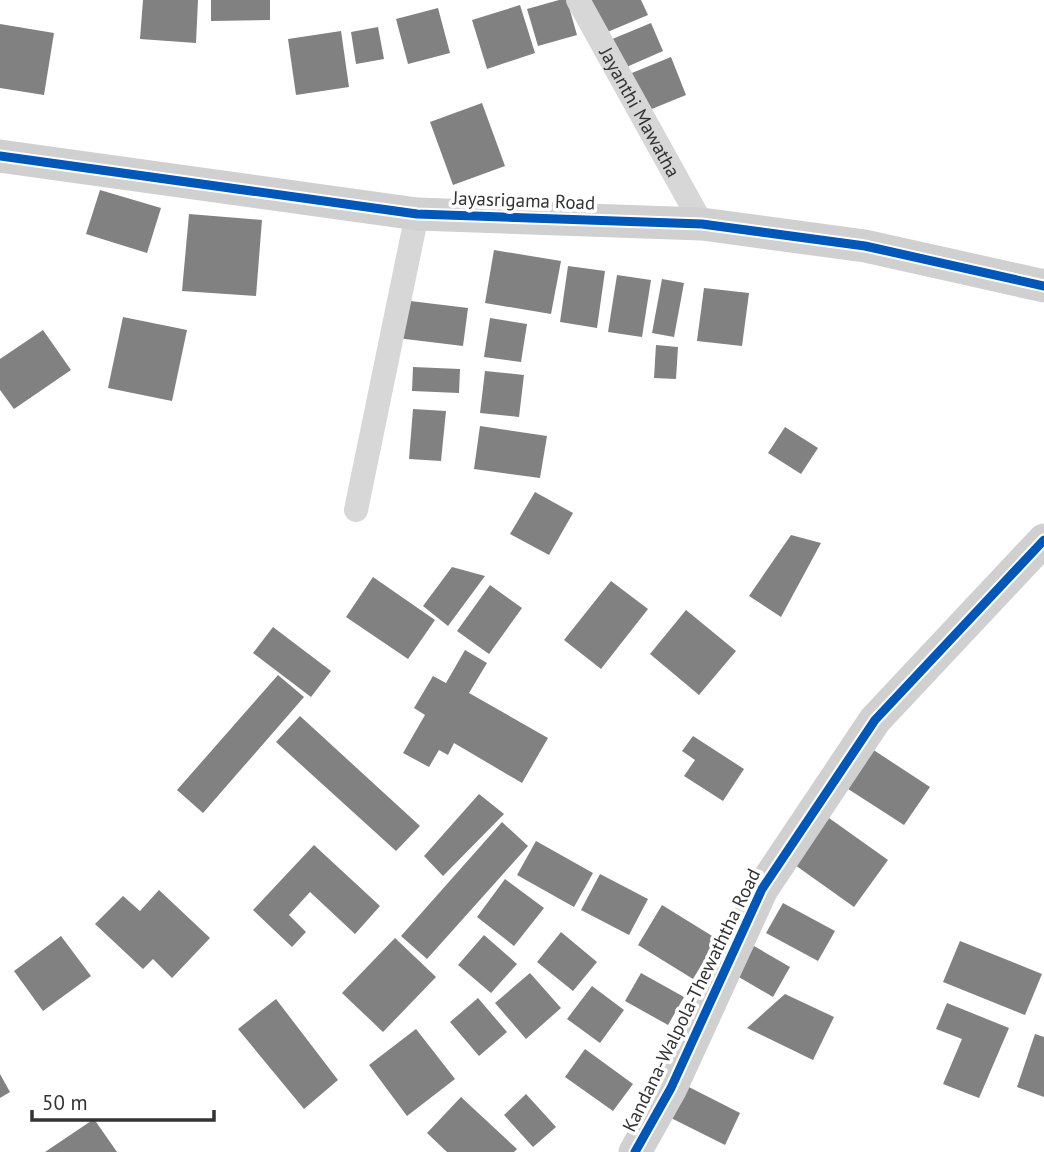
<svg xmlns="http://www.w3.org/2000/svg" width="1044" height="1152" font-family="'PT Sans',sans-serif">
  <rect width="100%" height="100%" fill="#fff"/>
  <g fill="#818181">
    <polygon points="143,0 198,0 196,43 140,39"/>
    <polygon points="211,0 270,0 270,20 211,21"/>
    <polygon points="559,0 567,0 577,35 538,46 527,9"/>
    <polygon points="591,0 641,0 648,15 605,33"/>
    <polygon points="520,5 535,53 487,69 472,20"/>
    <polygon points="438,8 450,53 408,64 396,19"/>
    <polygon points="651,23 663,51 622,69 610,40"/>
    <polygon points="0,24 54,33 44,95 0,88"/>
    <polygon points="378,27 384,59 356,64 351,32"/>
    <polygon points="341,31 349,87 296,95 288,39"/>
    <polygon points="671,57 686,95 642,113 627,75"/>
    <polygon points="482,103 505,166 453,185 430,122"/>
    <polygon points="100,190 161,208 147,253 86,234"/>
    <polygon points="189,214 262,220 256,296 182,291"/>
    <polygon points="494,250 561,261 551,314 485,303"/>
    <polygon points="568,266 605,271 597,328 560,322"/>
    <polygon points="617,275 651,280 642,337 608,332"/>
    <polygon points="662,279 684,283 674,337 652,333"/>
    <polygon points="704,288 749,293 742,346 697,341"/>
    <polygon points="402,300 468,308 463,346 397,338"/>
    <polygon points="123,317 187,330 172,401 108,388"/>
    <polygon points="490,318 527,324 521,362 484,357"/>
    <polygon points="43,330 71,370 14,409 0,390 0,359"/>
    <polygon points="656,345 678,347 676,379 654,378"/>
    <polygon points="413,367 460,369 459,393 412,391"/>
    <polygon points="485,371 524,375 519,417 480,413"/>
    <polygon points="413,409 446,411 441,461 409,459"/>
    <polygon points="480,426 547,436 540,478 474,469"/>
    <polygon points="785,427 818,448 801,474 768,453"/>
    <polygon points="535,492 573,513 549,555 510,534"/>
    <polygon points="791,535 821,543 781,617 749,596"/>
    <polygon points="452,567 485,576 448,626 423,606"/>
    <polygon points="373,577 435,620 408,659 346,617"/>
    <polygon points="611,581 648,609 601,669 564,640"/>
    <polygon points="490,585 522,608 489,654 457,631"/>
    <polygon points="686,610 736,651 699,695 650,654"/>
    <polygon points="273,627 331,671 311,697 253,653"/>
    <polygon points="465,650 487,663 469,693 548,738 522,783 454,743 448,755 439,750 429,767 403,753 425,715 414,708 433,676 446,683"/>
    <polygon points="278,675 304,697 203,813 177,790"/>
    <polygon points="300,716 420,826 396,851 276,742"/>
    <polygon points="693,736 744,769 723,801 684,776 695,760 682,751"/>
    <polygon points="872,749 930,787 904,825 845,787"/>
    <polygon points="479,794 504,814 443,876 424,856"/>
    <polygon points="829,818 888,860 854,907 795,865"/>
    <polygon points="502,822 528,846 427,959 401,936"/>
    <polygon points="536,841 593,873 574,907 517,875"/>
    <polygon points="314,845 380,906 355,934 310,892 289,915 306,932 292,947 253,910"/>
    <polygon points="600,874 648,899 629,935 581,910"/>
    <polygon points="505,879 544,908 514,946 477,917"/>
    <polygon points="159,890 210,938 172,978 153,959 143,969 95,924 123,896 140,911"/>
    <polygon points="783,903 835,931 818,961 766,933"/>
    <polygon points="662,905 717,939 693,979 638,945"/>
    <polygon points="561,932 597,962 573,991 537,962"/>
    <polygon points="484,935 517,964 491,993 458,965"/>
    <polygon points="61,936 91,976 43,1011 14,971"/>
    <polygon points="395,938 436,977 383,1032 342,993"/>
    <polygon points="960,941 1042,974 1025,1015 943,982"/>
    <polygon points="754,946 790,967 773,997 737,976"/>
    <polygon points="530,973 561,1008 526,1039 495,1003"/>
    <polygon points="641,973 684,997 668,1025 625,1001"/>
    <polygon points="592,986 624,1010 600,1043 567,1019"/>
    <polygon points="785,994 834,1017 813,1060 747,1028"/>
    <polygon points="478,998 507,1032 479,1056 450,1022"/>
    <polygon points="276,999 338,1080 304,1109 238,1029"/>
    <polygon points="947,1003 1009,1028 979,1098 943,1084 962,1039 936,1029"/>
    <polygon points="416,1029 455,1079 407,1116 369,1065"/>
    <polygon points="1035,1034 1044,1037 1044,1097 1017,1087"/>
    <polygon points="585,1049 633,1084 613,1111 565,1077"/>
    <polygon points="0,1074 10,1092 0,1098"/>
    <polygon points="683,1084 740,1113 725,1145 667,1116"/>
    <polygon points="526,1094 556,1127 533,1147 504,1115"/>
    <polygon points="461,1097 517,1149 514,1152 447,1152 427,1133"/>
    <polygon points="94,1119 117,1152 45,1152"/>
  </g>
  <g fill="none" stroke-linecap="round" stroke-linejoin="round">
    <g stroke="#d7d7d7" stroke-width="24">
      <path id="s1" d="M578,0l124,224"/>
      <polyline points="356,510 417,214"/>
    </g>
    <g stroke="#d0d0d0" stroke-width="33">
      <polyline points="0,156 417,214 702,224 865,246 1044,286"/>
      <polyline points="635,1152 671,1088 762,889 875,720 1044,540"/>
    </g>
    <defs>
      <g id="cycleway">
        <polyline points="0,156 417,214 702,224 865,246 1044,286"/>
        <polyline points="635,1152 671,1088 762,889 875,720 1044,540"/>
      </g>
    </defs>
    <use href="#cycleway" stroke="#fff" stroke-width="13"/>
    <use href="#cycleway" stroke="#0057b8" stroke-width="9"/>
  </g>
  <g text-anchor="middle" stroke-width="7" stroke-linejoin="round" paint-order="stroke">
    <g font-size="19" fill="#333" stroke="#fff">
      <text dy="7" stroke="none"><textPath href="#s1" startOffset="128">Jayanthi Mawatha</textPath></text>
      <text transform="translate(524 200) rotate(2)" y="7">Jayasrigama Road</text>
      <text transform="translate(691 1000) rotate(-64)" y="7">Kandana-Walpola-Thewaththa Road</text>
    </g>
  </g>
  <path d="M32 1110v10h182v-10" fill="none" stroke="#333333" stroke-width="3.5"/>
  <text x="42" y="1110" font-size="21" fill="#333333" stroke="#ffffff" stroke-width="5" paint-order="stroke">50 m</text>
</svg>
